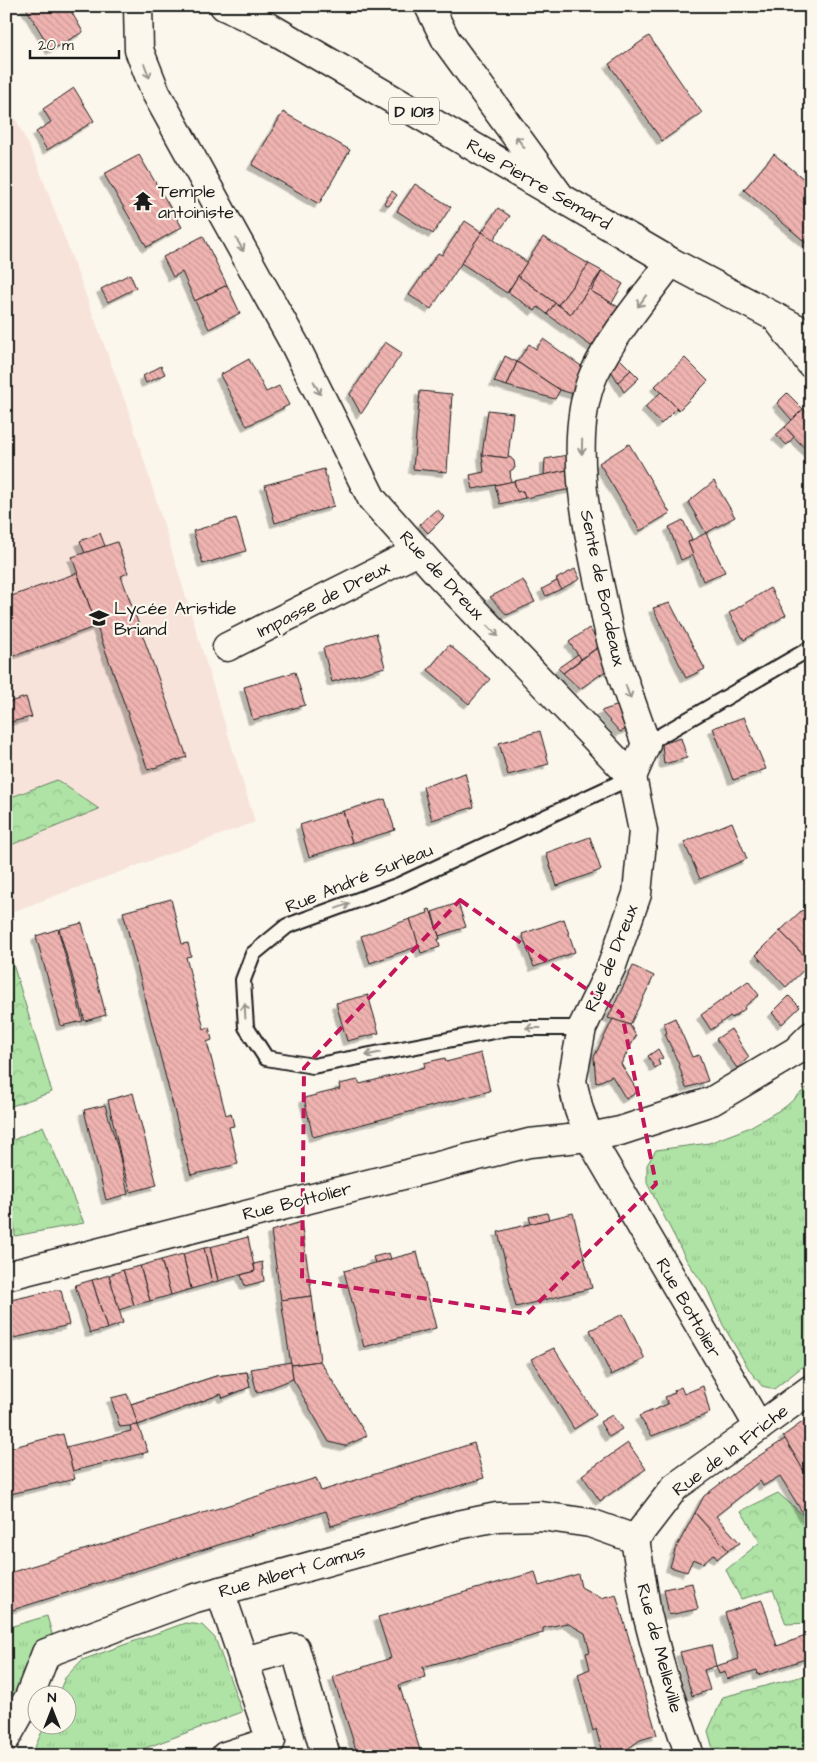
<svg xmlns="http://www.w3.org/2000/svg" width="817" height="1762" font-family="'Architects Daughter',sans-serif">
  <defs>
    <pattern id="grass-tufts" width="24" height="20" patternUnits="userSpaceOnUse" patternTransform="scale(1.25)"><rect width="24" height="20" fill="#aee3a5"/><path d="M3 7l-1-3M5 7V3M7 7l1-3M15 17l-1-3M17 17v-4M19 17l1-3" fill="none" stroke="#95c28d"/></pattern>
    <pattern id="forest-crowns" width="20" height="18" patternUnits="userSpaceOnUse" patternTransform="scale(1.25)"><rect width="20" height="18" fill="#aee3a5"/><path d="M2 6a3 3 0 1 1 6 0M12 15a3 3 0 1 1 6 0" fill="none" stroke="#95c28d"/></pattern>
    <pattern id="building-back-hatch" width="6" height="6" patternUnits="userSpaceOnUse" patternTransform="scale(1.25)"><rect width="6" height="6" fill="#efb3b0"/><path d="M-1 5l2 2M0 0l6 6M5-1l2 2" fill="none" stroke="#cc9997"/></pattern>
    <filter id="shadow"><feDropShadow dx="-4.5" dy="4.5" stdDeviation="0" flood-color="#0004"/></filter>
  </defs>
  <rect width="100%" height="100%" fill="#fbf7ec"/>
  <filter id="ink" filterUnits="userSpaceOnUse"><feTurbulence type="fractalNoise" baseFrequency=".02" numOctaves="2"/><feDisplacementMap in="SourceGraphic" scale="10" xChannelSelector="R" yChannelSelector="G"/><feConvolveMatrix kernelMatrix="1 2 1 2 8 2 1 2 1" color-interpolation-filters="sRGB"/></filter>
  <g filter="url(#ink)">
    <polygon fill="#f7e3da" points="6,99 37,163 130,415 255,822 6,914"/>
    <g fill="url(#grass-tufts)" stroke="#658060">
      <polygon points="811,1084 811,1360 774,1389 762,1386 750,1371 723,1325 707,1289 687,1261 647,1183 647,1165 656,1150 709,1143 748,1128 785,1107"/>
      <polygon points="47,1616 54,1641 37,1645 21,1674 27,1687 6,1726 6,1628"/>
      <polygon points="185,1623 202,1625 215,1638 242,1712 124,1756 31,1756 45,1725 68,1724 68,1694 58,1694 65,1678 82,1660"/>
    </g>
    <g fill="url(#forest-crowns)" stroke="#658060">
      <polygon points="57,780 99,809 6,847 6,799"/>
      <polygon points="9,951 52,1092 6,1108 6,952"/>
      <polygon points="43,1126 84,1223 15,1236 7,1143"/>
      <polygon points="778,1493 811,1522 811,1623 786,1624 773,1590 741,1599 726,1570 760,1542 741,1511"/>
      <polygon points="811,1674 811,1756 715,1756 708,1731 723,1697"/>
    </g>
    <g fill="url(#building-back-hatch)" stroke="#1c1c1c" filter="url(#shadow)">
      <polygon points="25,6 68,6 83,32 51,50"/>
      <polygon points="649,36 702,113 662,141 609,64"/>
      <polygon points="74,88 94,121 47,150 36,132 51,122 43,109"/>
      <polygon points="283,112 350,150 319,204 252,165"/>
      <polygon points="774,154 811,185 810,246 744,190"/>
      <polygon points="139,155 182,227 147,247 104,174"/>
      <polygon points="415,184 451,207 433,234 397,211"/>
      <polygon points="392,191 397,195 389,206 384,203"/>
      <polygon points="498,208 510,216 493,240 482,232"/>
      <polygon points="465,221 482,232 431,309 409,295 438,253 442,255"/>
      <polygon points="482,232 527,262 507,293 461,263"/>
      <polygon points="203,236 227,285 195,301 182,272 173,277 163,257"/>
      <polygon points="543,237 589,264 558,305 518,276"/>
      <polygon points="589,264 602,271 571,314 558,305"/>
      <polygon points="602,271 591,291 627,312 598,351 547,314 555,303 571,314"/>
      <polygon points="602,271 623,284 612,303 591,291"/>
      <polygon points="130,274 136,288 108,302 101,289"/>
      <polygon points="518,276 555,303 547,314 538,307 535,311 508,292"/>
      <polygon points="227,285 240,313 209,329 195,301"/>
      <polygon points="543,339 584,368 577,395 560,390 517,362 529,344 536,349"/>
      <polygon points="385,342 402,353 361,414 350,394"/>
      <polygon points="505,356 517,362 507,386 494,382"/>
      <polygon points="619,358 631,370 618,382 610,369"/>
      <polygon points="685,358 708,381 679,410 655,386"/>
      <polygon points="249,359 266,392 279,386 289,405 247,426 220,375"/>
      <polygon points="517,362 560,390 555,399 507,386"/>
      <polygon points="161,366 165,374 146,383 143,376"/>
      <polygon points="631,370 639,378 624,392 618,382"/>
      <polygon points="420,391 452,394 447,472 413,469"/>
      <polygon points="661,392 677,408 661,424 645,407"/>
      <polygon points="787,393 803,409 792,420 777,403"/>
      <polygon points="803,409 811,417 811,455 785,427"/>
      <polygon points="488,410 513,413 508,458 482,455"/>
      <polygon points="785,427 794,437 787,445 776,435"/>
      <polygon points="629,444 670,513 640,531 599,463"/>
      <polygon points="573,454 572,469 544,475 545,459"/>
      <polygon points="482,455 508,458 510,457 514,461 515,468 510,471 511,482 473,489 470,475 484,472"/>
      <polygon points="324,469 334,506 275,523 265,485"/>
      <polygon points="572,469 576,488 525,498 523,491 517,492 514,481"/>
      <polygon points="514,481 517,492 523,491 525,498 500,504 495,485"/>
      <polygon points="714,481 735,517 706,533 688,502"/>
      <polygon points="437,509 444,517 428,533 420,524"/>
      <polygon points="236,518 246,551 203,564 193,531"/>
      <polygon points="683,520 692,539 688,542 693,555 681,560 669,527"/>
      <polygon points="100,533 105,546 85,553 80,541"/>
      <polygon points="706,533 725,572 703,581 688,542"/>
      <polygon points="117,542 128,573 121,576 187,757 148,770 72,557"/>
      <polygon points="575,569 580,579 561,589 556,579"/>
      <polygon points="77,573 97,626 6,659 6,598"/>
      <polygon points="523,580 535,602 507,615 490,597"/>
      <polygon points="557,581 561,589 546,596 542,589"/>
      <polygon points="770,588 786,615 744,640 729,613"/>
      <polygon points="670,603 705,669 686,678 653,608"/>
      <polygon points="589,628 601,645 581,659 569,642"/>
      <polygon points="376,633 385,667 332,682 323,648"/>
      <polygon points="604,643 614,665 580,689 563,673"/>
      <polygon points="449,645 490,679 469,704 428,670"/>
      <polygon points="578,654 581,659 563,673 558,668"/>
      <polygon points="295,672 305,705 253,720 244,687"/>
      <polygon points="26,697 32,717 6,723 6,703"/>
      <polygon points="628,702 636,725 620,732 601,711"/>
      <polygon points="744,717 766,769 733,780 713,728"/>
      <polygon points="540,731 549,764 508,775 499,743"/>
      <polygon points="681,738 687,758 664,764 662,744"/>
      <polygon points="465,773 474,807 432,820 423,787"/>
      <polygon points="385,799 395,830 352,843 343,811"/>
      <polygon points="343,811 352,843 309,857 300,825"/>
      <polygon points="732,822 747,859 700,879 684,842"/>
      <polygon points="590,837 601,870 557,886 546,853"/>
      <polygon points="171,899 182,944 188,943 191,956 186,957 204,1029 209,1027 212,1040 207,1042 226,1115 231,1113 234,1126 229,1127 238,1164 191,1175 123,912"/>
      <polygon points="458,903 466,927 439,936 432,912"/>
      <polygon points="430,909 440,939 438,939 440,947 421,953 410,919 428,913 427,910"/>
      <polygon points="802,910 811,919 811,963 780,931"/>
      <polygon points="410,919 419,946 370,963 361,936"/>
      <polygon points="564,919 575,952 534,967 522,934"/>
      <polygon points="82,923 106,1015 85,1021 59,929"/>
      <polygon points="58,929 83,1021 61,1026 36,936"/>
      <polygon points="780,931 811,963 786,987 756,955"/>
      <polygon points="633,966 654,976 630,1025 608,1018"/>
      <polygon points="748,981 759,995 744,1007 745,1009 732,1018 730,1016 711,1030 701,1015"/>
      <polygon points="368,995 379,1033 347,1041 336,1003"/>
      <polygon points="789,996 800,1007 782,1024 772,1013"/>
      <polygon points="675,1018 692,1057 699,1055 708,1081 686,1088 678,1062 665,1034 667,1033 664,1023"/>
      <polygon points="613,1019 630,1025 636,1036 621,1064 638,1092 626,1099 612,1076 596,1083 594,1057"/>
      <polygon points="731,1029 749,1057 737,1068 716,1039"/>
      <polygon points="658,1049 663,1058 658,1060 660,1065 655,1068 648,1056"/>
      <polygon points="481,1053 490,1091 313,1137 304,1098 340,1089 339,1084 358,1080 360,1084 425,1067 424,1063 445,1058 446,1062"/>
      <polygon points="133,1093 157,1185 131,1192 123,1167 108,1100"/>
      <polygon points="105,1105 118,1149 128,1194 106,1200 84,1110"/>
      <polygon points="547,1213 549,1219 531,1224 529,1217"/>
      <polygon points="573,1213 592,1288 516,1307 498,1232"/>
      <polygon points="301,1222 312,1296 281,1300 271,1231"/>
      <polygon points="248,1237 255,1271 218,1281 210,1247"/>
      <polygon points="210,1247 218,1281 212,1283 204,1248"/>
      <polygon points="204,1248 212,1283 191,1289 183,1254"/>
      <polygon points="417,1252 436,1328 364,1347 344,1271"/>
      <polygon points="389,1253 391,1259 375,1263 373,1257"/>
      <polygon points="183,1254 191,1289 171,1295 161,1260"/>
      <polygon points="161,1260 171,1295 150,1301 140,1266"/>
      <polygon points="262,1262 264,1281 245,1286 241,1275 255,1271 254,1264"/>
      <polygon points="140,1266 150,1301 134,1305 123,1270"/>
      <polygon points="123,1270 134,1305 119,1310 109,1275"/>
      <polygon points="109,1275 123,1323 107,1329 92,1280"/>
      <polygon points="92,1280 107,1329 90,1333 75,1285"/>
      <polygon points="56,1290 61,1290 69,1325 6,1340 6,1301"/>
      <polygon points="312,1296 320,1361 291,1365 281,1300"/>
      <polygon points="623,1314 645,1359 611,1375 590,1330"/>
      <polygon points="554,1348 596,1415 574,1429 531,1359"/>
      <polygon points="320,1361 367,1436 345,1446 329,1442 293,1379 291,1365"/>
      <polygon points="291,1362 293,1379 257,1393 251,1369"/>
      <polygon points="247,1372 250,1387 223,1398 221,1394 138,1425 120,1427 111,1398 127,1394 131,1404 216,1376"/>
      <polygon points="247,1372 250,1387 223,1398 221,1394 138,1425 131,1404 216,1376"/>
      <polygon points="703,1386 710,1413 652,1436 639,1416 668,1404 665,1397 675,1393 674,1390 681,1387 684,1394"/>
      <polygon points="612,1415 622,1429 609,1437 600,1422"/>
      <polygon points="811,1416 811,1483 783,1436"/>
      <polygon points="138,1425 148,1452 73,1471 66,1447 131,1431 130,1426"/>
      <polygon points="63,1434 75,1479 6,1495 6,1449"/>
      <polygon points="785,1439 811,1483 811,1518 807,1520 780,1476 763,1486 760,1481 716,1516 740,1543 728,1550 695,1513 704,1496 745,1465"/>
      <polygon points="474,1443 484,1478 331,1526 326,1511 6,1612 6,1574 316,1478 321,1491"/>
      <polygon points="628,1443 646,1469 600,1501 582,1475"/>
      <polygon points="695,1513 728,1550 717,1559 713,1554 703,1563 693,1559 687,1572 670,1567 675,1550"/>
      <polygon points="535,1572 539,1586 578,1574 581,1587 601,1598 616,1594 657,1735 640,1740 618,1756 603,1756 596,1729 593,1731 578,1674 590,1669 586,1653 590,1652 585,1633 567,1623 543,1628 543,1633 423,1667 425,1677 399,1685 422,1756 358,1756 333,1677 391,1658 378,1617"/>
      <polygon points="692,1583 698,1609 669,1615 664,1589"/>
      <polygon points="762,1600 777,1646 806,1636 811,1650 811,1657 758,1675 757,1670 727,1679 725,1672 719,1674 716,1666 739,1659 725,1613"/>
      <polygon points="711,1645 716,1666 704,1670 710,1690 692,1696 680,1652"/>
    </g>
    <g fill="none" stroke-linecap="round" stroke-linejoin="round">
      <defs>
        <g id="service">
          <polyline points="646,744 811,648"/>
          <polyline points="582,1028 510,1028 313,1066 266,1058 246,1027 243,980 253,954 287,926 399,885 632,777"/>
        </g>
        <g id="minor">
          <polyline points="138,6 139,50 156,93 295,345 372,499 437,572 632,777 643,831 637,894 611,968 582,1028 572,1081 579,1110 589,1137 759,1427"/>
          <polyline points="429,6 446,40 559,195"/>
          <polyline points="227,647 418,551"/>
          <path d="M632,777l14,-33c-11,-31 -22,-62 -32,-93 -6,-19 -9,-40 -13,-59 -14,-63 -34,-157 -7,-218 18,-39 51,-77 77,-112"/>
          <polyline points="6,1276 529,1143 589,1137 620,1131 712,1101 796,1051 811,1036"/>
          <polyline points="635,1539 675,1487 759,1427 811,1389"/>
          <polyline points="635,1539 647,1614 662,1672 690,1756"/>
          <polyline points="220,1591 271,1741 225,1756"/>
          <polyline points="243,1661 295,1648 326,1756"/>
          <polyline points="6,1738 29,1697 46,1653 192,1599 458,1525 497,1517 541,1516 590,1523 635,1539"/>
        </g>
        <polyline id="secondary" points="777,319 811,364"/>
        <polyline id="primary" points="224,6 269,27 671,262 811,336"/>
      </defs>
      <use href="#service" stroke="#1c1c1c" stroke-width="18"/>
      <use href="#minor" stroke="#1c1c1c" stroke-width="31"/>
      <use href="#secondary" stroke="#1c1c1c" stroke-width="31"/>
      <use href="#primary" stroke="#1c1c1c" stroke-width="31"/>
      <use href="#service" stroke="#fbf7ec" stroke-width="14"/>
      <use href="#minor" stroke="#fbf7ec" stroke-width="28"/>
      <use href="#secondary" stroke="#fbf7ec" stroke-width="28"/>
      <use href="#primary" stroke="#fbf7ec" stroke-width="28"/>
    </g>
    <defs><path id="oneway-shaft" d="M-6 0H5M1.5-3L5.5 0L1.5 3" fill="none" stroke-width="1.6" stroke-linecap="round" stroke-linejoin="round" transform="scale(1.25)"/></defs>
    <g stroke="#97948e">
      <use href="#oneway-shaft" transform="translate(147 71) rotate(69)"/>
      <use href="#oneway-shaft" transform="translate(520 142) rotate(-126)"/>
      <use href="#oneway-shaft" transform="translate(240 245) rotate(61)"/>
      <use href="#oneway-shaft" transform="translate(642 301) rotate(126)"/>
      <use href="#oneway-shaft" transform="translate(317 388) rotate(63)"/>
      <use href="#oneway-shaft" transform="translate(582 447) rotate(91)"/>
      <use href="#oneway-shaft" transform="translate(493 631) rotate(46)"/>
      <use href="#oneway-shaft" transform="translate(628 692) rotate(71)"/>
      <use href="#oneway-shaft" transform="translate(343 906) rotate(-20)"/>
      <use href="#oneway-shaft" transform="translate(245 1011) rotate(-93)"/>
      <use href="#oneway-shaft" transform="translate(533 1028) rotate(180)"/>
      <use href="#oneway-shaft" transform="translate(373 1054) rotate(169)"/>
    </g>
  </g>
  <path fill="none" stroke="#c2185b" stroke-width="4" stroke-dasharray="10 6" stroke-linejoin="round" d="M460,900l162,114 34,170 -129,130 -225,-34 2,-212z"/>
  <defs>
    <symbol id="temple-bare" viewBox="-9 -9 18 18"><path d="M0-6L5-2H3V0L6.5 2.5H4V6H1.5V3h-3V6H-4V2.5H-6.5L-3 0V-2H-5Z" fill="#1c1c1c" stroke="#fbf7ec" stroke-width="2.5" paint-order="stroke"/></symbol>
    <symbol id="school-bare" viewBox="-9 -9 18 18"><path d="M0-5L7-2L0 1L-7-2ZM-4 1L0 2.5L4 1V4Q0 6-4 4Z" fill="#1c1c1c" stroke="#fbf7ec" stroke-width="2.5" paint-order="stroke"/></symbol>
  </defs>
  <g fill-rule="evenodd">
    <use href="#temple-bare" x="129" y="187" width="28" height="28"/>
    <use href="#school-bare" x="85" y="604" width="28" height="28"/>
  </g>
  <g text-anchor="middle" stroke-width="4.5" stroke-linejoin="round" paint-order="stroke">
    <rect fill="#fbf7ec" stroke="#5f5e5a" stroke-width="1" x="389" y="97.5" width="50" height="27" rx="4"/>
    <g font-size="16" font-weight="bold" fill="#1c1c1c">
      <text x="414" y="117">D 1013</text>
    </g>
    <g font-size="18" fill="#1c1c1c" stroke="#fbf7ec">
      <text transform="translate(539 184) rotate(30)" y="6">Rue Pierre Semard</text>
      <text transform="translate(442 575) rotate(47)" y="6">Rue de Dreux</text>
      <text transform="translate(603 588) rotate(78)" y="6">Sente de Bordeaux</text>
      <text transform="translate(323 599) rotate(-27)" y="6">Impasse de Dreux</text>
      <text transform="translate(359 878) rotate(-22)" y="6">Rue André Surleau</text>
      <text transform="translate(611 958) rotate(-68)" y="6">Rue de Dreux</text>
      <text transform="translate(297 1201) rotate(-14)" y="6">Rue Bottolier</text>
      <text transform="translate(689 1308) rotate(60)" y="6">Rue Bottolier</text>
      <text transform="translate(730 1450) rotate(-37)" y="6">Rue de la Friche</text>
      <text transform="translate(292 1571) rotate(-16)" y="6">Rue Albert Camus</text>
      <text transform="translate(660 1648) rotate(75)" y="6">Rue de Melleville</text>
    </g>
    <g font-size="18" fill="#1c1c1c" stroke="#fbf7ec" text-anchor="start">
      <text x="158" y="197">Temple<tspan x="158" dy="21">antoiniste</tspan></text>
      <text x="114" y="614">Lycée Aristide<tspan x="114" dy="21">Briand</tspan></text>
    </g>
  </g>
  <rect width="817" height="1762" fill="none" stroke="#fbf7ec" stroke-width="25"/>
  <rect x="12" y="12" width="792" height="1737" fill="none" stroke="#1c1c1c" stroke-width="2" filter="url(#ink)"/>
  <g transform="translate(52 1710)"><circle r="24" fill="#fbf7ec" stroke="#a29f99"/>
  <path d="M0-4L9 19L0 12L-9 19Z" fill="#1c1c1c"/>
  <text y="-8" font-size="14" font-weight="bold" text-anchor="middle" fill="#1c1c1c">N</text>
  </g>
  <path d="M30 50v8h89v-8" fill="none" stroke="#1c1c1c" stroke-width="2.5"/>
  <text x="38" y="50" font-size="15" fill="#1c1c1c" stroke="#fbf7ec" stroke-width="4" paint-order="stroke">20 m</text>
</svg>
